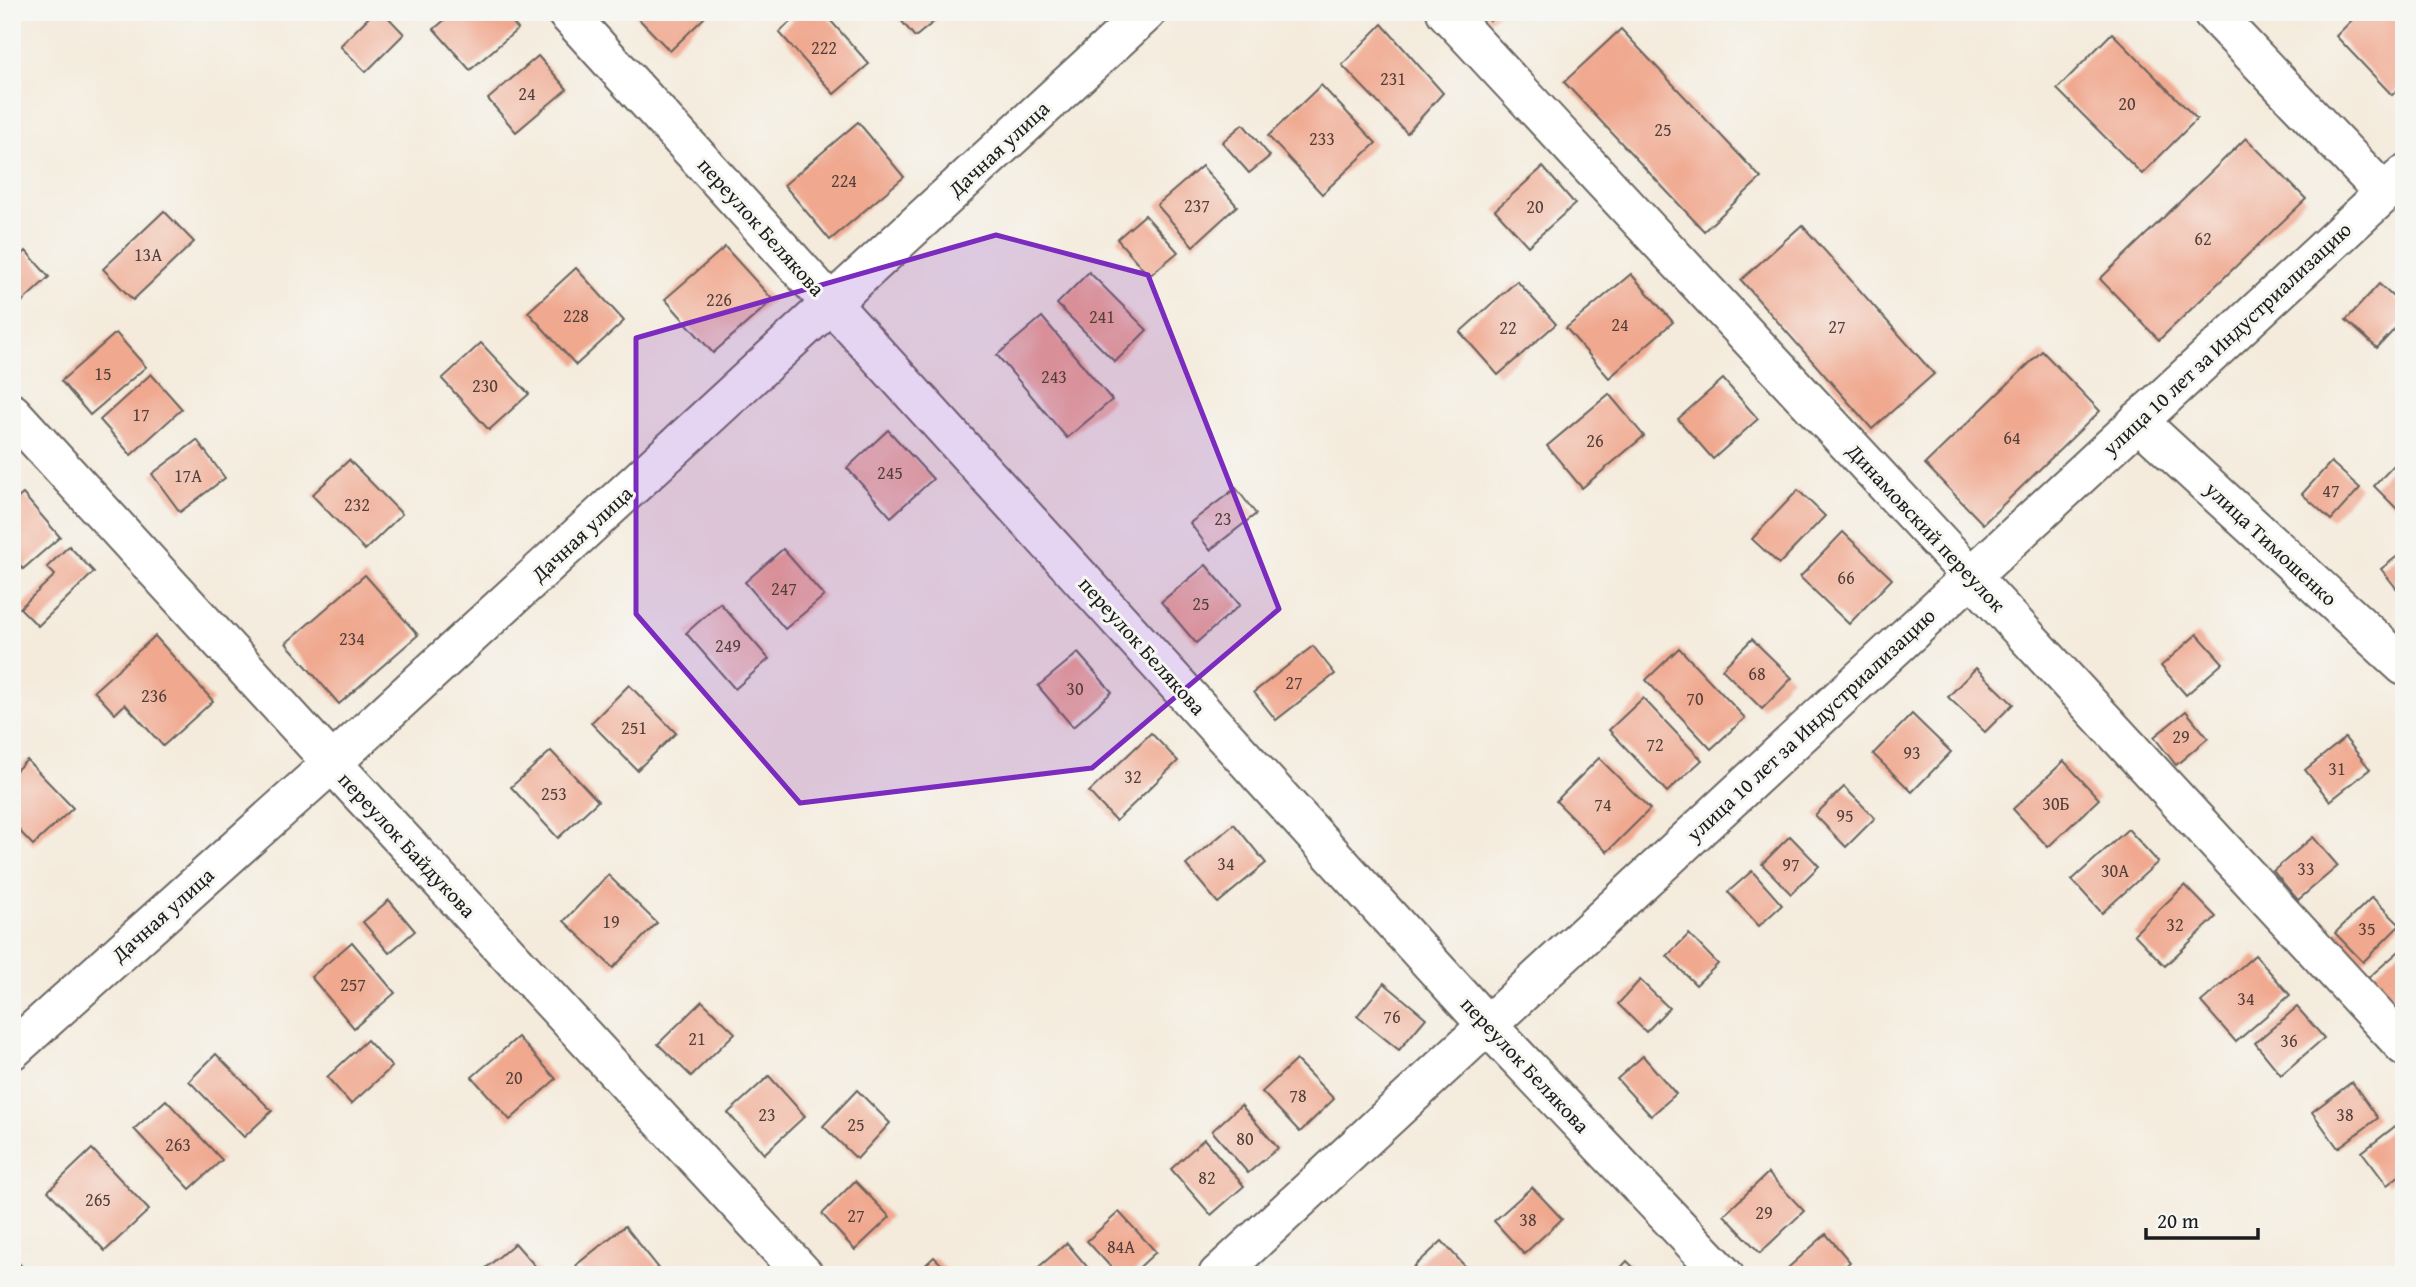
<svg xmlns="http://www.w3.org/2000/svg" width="2416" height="1287" font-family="'Gentium Book Plus',serif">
  <rect width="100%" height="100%" fill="#f6f6f2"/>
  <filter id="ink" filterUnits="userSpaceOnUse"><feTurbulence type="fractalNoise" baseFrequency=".0143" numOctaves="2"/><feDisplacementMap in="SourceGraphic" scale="14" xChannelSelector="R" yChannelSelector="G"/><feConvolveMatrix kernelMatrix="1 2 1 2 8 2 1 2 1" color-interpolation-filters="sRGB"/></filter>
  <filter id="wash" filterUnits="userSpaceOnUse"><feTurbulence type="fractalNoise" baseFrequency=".00686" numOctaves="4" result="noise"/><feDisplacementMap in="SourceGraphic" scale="28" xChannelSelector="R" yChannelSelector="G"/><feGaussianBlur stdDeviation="1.57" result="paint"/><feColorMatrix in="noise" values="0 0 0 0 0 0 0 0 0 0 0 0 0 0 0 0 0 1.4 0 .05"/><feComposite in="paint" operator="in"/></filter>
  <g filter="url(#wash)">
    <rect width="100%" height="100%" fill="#f4ebdc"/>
    <g id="blocks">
      <g fill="#f0a88f">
        <polygon points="374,12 383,12 404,34 366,72 340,46"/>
        <polygon points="454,12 503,12 518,29 470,70 434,29"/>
        <polygon points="632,12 704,12 707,15 670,51"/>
        <polygon points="801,12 823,12 869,64 834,94 779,32"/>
        <polygon points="894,12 946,12 915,37"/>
        <polygon points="1482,12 1500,12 1490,21"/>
        <polygon points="2360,12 2404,12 2404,84 2392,95 2336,36"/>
        <polygon points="1382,24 1443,93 1407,133 1342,65"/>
        <polygon points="1621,29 1761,178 1704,231 1564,82"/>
        <polygon points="2112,33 2197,119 2142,174 2057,89"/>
        <polygon points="538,56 567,89 516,132 488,99"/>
        <polygon points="1321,85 1376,143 1322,194 1268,136"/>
        <polygon points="858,122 904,177 830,240 784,185"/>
        <polygon points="1243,124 1270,156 1249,173 1222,142"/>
        <polygon points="2246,138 2306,199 2159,340 2100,279"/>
        <polygon points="1202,166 1237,206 1193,246 1157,205"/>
        <polygon points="1543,167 1575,204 1528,246 1495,210"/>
        <polygon points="164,211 194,242 133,300 103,269"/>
        <polygon points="1145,215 1178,252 1149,276 1117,239"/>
        <polygon points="1802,225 1934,374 1872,429 1741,280"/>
        <polygon points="725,247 773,300 713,353 665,299"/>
        <polygon points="26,251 49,277 12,311 12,265"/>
        <polygon points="576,268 624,321 576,365 528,312"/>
        <polygon points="1089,272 1147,330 1115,362 1057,304"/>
        <polygon points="1631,274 1673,322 1609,378 1566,328"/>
        <polygon points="1517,281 1556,324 1498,375 1460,332"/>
        <polygon points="2379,284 2404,307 2404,319 2377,348 2346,320"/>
        <polygon points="1042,317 1112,400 1067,438 997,355"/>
        <polygon points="116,333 146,367 90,415 61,381"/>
        <polygon points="481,343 529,394 489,430 442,379"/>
        <polygon points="2042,351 2100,411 1983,524 1925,464"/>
        <polygon points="151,374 182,409 131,455 100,420"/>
        <polygon points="1723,379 1758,419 1713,459 1678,419"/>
        <polygon points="1609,394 1644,436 1582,488 1547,446"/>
        <polygon points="888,430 933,479 891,517 847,468"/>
        <polygon points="197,440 225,478 180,512 152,474"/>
        <polygon points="349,460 402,514 365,550 312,495"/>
        <polygon points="2399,460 2404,465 2404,506 2399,511 2374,486"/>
        <polygon points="2331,462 2360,488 2331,520 2302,494"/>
        <polygon points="1236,488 1256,514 1210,550 1190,523"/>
        <polygon points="1798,490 1825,516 1779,564 1752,539"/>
        <polygon points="23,494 60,537 23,569 12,557 12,503"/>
        <polygon points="1843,532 1892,579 1849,624 1800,577"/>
        <polygon points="69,546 94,572 38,626 20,608 55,575 47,567"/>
        <polygon points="783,549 824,596 785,629 745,582"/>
        <polygon points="2404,551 2404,591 2401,594 2381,569"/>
        <polygon points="1206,565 1240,605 1196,643 1161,602"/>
        <polygon points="365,575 418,635 339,704 286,643"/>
        <polygon points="720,603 769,659 735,689 686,633"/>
        <polygon points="2197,634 2223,663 2186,695 2161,666"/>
        <polygon points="155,636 213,701 163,746 125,704 115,714 94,691"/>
        <polygon points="1752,639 1792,678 1762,709 1722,669"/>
        <polygon points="1313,646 1335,674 1276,720 1254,692"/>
        <polygon points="1679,648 1745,718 1711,749 1646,680"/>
        <polygon points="1078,653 1112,692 1073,727 1038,686"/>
        <polygon points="1976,668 2013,704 1985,732 1948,697"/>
        <polygon points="629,685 676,733 637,770 591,723"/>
        <polygon points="1643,698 1702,760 1667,792 1609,730"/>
        <polygon points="2186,711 2208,738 2176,765 2154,737"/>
        <polygon points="1912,714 1951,752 1912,792 1873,754"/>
        <polygon points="1151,733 1178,761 1116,821 1089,792"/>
        <polygon points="2345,738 2370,769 2330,801 2305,770"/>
        <polygon points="551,751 598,801 558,838 511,787"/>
        <polygon points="1599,758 1650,809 1607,852 1556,801"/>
        <polygon points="27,760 73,808 33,845 12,823 12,774"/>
        <polygon points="2064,761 2099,799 2048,847 2013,809"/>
        <polygon points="1844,787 1875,818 1846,847 1815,815"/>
        <polygon points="1234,824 1266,863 1218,903 1186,865"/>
        <polygon points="2128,829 2158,862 2102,913 2072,880"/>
        <polygon points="1790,836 1819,866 1791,894 1762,864"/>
        <polygon points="2313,837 2338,866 2298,900 2273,871"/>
        <polygon points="1752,871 1782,905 1759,926 1728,892"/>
        <polygon points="608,875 657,923 613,968 564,921"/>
        <polygon points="2185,885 2216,917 2165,966 2134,934"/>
        <polygon points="2372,897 2400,925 2363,962 2335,933"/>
        <polygon points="389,900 415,931 389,953 363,922"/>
        <polygon points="1689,934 1718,964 1696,985 1667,956"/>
        <polygon points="352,942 395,993 354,1028 311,977"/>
        <polygon points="2404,947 2404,1020 2368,978"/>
        <polygon points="2255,955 2290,995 2236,1042 2201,1002"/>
        <polygon points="1640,980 1669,1008 1646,1032 1618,1004"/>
        <polygon points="1384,983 1426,1018 1399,1050 1357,1016"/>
        <polygon points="702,1001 735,1033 691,1076 658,1044"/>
        <polygon points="2297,1007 2324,1038 2281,1075 2255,1043"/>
        <polygon points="518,1037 556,1079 510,1120 472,1077"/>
        <polygon points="367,1040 392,1067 351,1104 327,1077"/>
        <polygon points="216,1054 272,1111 244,1137 189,1081"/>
        <polygon points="1643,1056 1676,1094 1651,1116 1617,1079"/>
        <polygon points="1296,1060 1334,1099 1300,1132 1262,1092"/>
        <polygon points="769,1076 805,1116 764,1154 728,1113"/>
        <polygon points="2352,1082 2378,1118 2338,1148 2312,1112"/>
        <polygon points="857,1090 890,1123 857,1159 823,1126"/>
        <polygon points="166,1100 222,1160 190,1189 134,1129"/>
        <polygon points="1241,1105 1278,1148 1248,1173 1212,1131"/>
        <polygon points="2398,1124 2404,1132 2404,1172 2387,1185 2362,1152"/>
        <polygon points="1204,1139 1244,1186 1211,1215 1171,1169"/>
        <polygon points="92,1149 149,1210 105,1251 48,1191"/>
        <polygon points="1768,1173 1804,1211 1760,1253 1724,1215"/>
        <polygon points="855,1181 890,1217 855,1250 822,1214"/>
        <polygon points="1532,1187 1562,1219 1524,1254 1494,1221"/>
        <polygon points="1119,1212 1156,1252 1131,1275 1118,1275 1087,1241"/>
        <polygon points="625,1226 658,1267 648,1275 584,1275 576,1265"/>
        <polygon points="1826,1234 1850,1262 1835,1275 1780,1275"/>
        <polygon points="1442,1241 1473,1275 1405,1275"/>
        <polygon points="515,1243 543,1275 478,1275"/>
        <polygon points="1067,1243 1094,1275 1037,1275 1034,1271"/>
        <polygon points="12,1256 30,1275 12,1275"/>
        <polygon points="934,1257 952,1275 915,1275"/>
        <polygon points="1627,1261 1641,1275 1614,1275"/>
      </g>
    </g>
  </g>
  <g filter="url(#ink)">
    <use href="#blocks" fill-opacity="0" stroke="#68645f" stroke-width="2"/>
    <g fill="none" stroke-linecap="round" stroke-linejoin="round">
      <defs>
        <g id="minor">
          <polyline points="566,12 1487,1025 1724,1275"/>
          <polyline points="1446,12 1971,576 2404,1046"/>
          <polyline points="2212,12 2384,193"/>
          <polyline points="12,413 332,763 804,1275"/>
          <polyline points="2138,421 2404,666"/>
          <polyline points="12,1050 332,763 1147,12"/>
          <polyline points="1218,1275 2404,175"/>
        </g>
      </defs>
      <use href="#minor" stroke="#68645f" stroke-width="42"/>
      <use href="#minor" stroke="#fff" stroke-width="38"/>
    </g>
  </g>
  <path fill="#7b2cbf" fill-opacity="0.2" stroke="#7b2cbf" stroke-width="5" stroke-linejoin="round" d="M996,235l152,40 131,334 -187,159 -292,35 -164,-189v-276z"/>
  <g text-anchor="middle" stroke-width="6" stroke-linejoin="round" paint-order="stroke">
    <g font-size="18" fill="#513f39">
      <text x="824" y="54">222</text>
      <text x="1393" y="85">231</text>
      <text x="527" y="100">24</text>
      <text x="2127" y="110">20</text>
      <text x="1663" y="136">25</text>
      <text x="1322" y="145">233</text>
      <text x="844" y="187">224</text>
      <text x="1197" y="212">237</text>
      <text x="1535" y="213">20</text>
      <text x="2203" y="245">62</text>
      <text x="148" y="261">13А</text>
      <text x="719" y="306">226</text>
      <text x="576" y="322">228</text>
      <text x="1102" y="323">241</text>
      <text x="1620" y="331">24</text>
      <text x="1837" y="333">27</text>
      <text x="1508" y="334">22</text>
      <text x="103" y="380">15</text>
      <text x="1054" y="383">243</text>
      <text x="485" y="392">230</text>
      <text x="141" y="421">17</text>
      <text x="2012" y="444">64</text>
      <text x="1595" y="447">26</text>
      <text x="890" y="479">245</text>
      <text x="188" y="482">17А</text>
      <text x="2331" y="497">47</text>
      <text x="357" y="511">232</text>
      <text x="1223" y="525">23</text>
      <text x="1846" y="584">66</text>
      <text x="784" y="595">247</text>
      <text x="1201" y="610">25</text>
      <text x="352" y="645">234</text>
      <text x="728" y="652">249</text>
      <text x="1757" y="680">68</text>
      <text x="1294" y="689">27</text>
      <text x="1075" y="695">30</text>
      <text x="154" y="702">236</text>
      <text x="1695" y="705">70</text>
      <text x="634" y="734">251</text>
      <text x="2181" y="743">29</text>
      <text x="1655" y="751">72</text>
      <text x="1912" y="759">93</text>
      <text x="2337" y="775">31</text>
      <text x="1133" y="783">32</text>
      <text x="554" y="800">253</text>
      <text x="2056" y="810">30Б</text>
      <text x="1603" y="811">74</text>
      <text x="1845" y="822">95</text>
      <text x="1226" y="870">34</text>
      <text x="1791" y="871">97</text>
      <text x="2306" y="875">33</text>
      <text x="2115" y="877">30А</text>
      <text x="611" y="928">19</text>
      <text x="2175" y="931">32</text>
      <text x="2367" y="935">35</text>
      <text x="353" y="991">257</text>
      <text x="2246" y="1005">34</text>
      <text x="1392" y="1023">76</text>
      <text x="697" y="1045">21</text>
      <text x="2289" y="1047">36</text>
      <text x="514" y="1084">20</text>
      <text x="1298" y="1102">78</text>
      <text x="767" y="1121">23</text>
      <text x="2345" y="1121">38</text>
      <text x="856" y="1131">25</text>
      <text x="1245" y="1145">80</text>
      <text x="178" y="1151">263</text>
      <text x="1207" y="1184">82</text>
      <text x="98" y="1206">265</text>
      <text x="1764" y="1219">29</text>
      <text x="856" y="1222">27</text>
      <text x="1528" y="1226">38</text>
      <text x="1121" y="1253">84А</text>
    </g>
    <g font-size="21" fill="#1c1c1c" stroke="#f6f6f2">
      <text transform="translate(999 149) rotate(-43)" y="7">Дачная улица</text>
      <text transform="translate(761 227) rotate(48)" y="7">переулок Белякова</text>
      <text transform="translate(2227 339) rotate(-43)" y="7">улица 10 лет за Индустриализацию</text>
      <text transform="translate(1926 528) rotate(47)" y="7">Динамовский переулок</text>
      <text transform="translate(582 534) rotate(-43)" y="7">Дачная улица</text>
      <text transform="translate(2271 544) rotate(43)" y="7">улица Тимошенко</text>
      <text transform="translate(1142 646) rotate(48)" y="7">переулок Белякова</text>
      <text transform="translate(1811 725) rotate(-43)" y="7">улица 10 лет за Индустриализацию</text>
      <text transform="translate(407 845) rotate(47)" y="7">переулок Байдукова</text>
      <text transform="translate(163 915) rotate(-42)" y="7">Дачная улица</text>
      <text transform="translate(1525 1065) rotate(47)" y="7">переулок Белякова</text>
    </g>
  </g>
  <rect width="2416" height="1287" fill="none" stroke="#f6f6f2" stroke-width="42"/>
  <path d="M2146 1228v10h112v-10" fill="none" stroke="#1c1c1c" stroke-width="3.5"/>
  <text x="2157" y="1228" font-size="21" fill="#1c1c1c" stroke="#f6f6f2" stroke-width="5" paint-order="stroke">20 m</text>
</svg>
